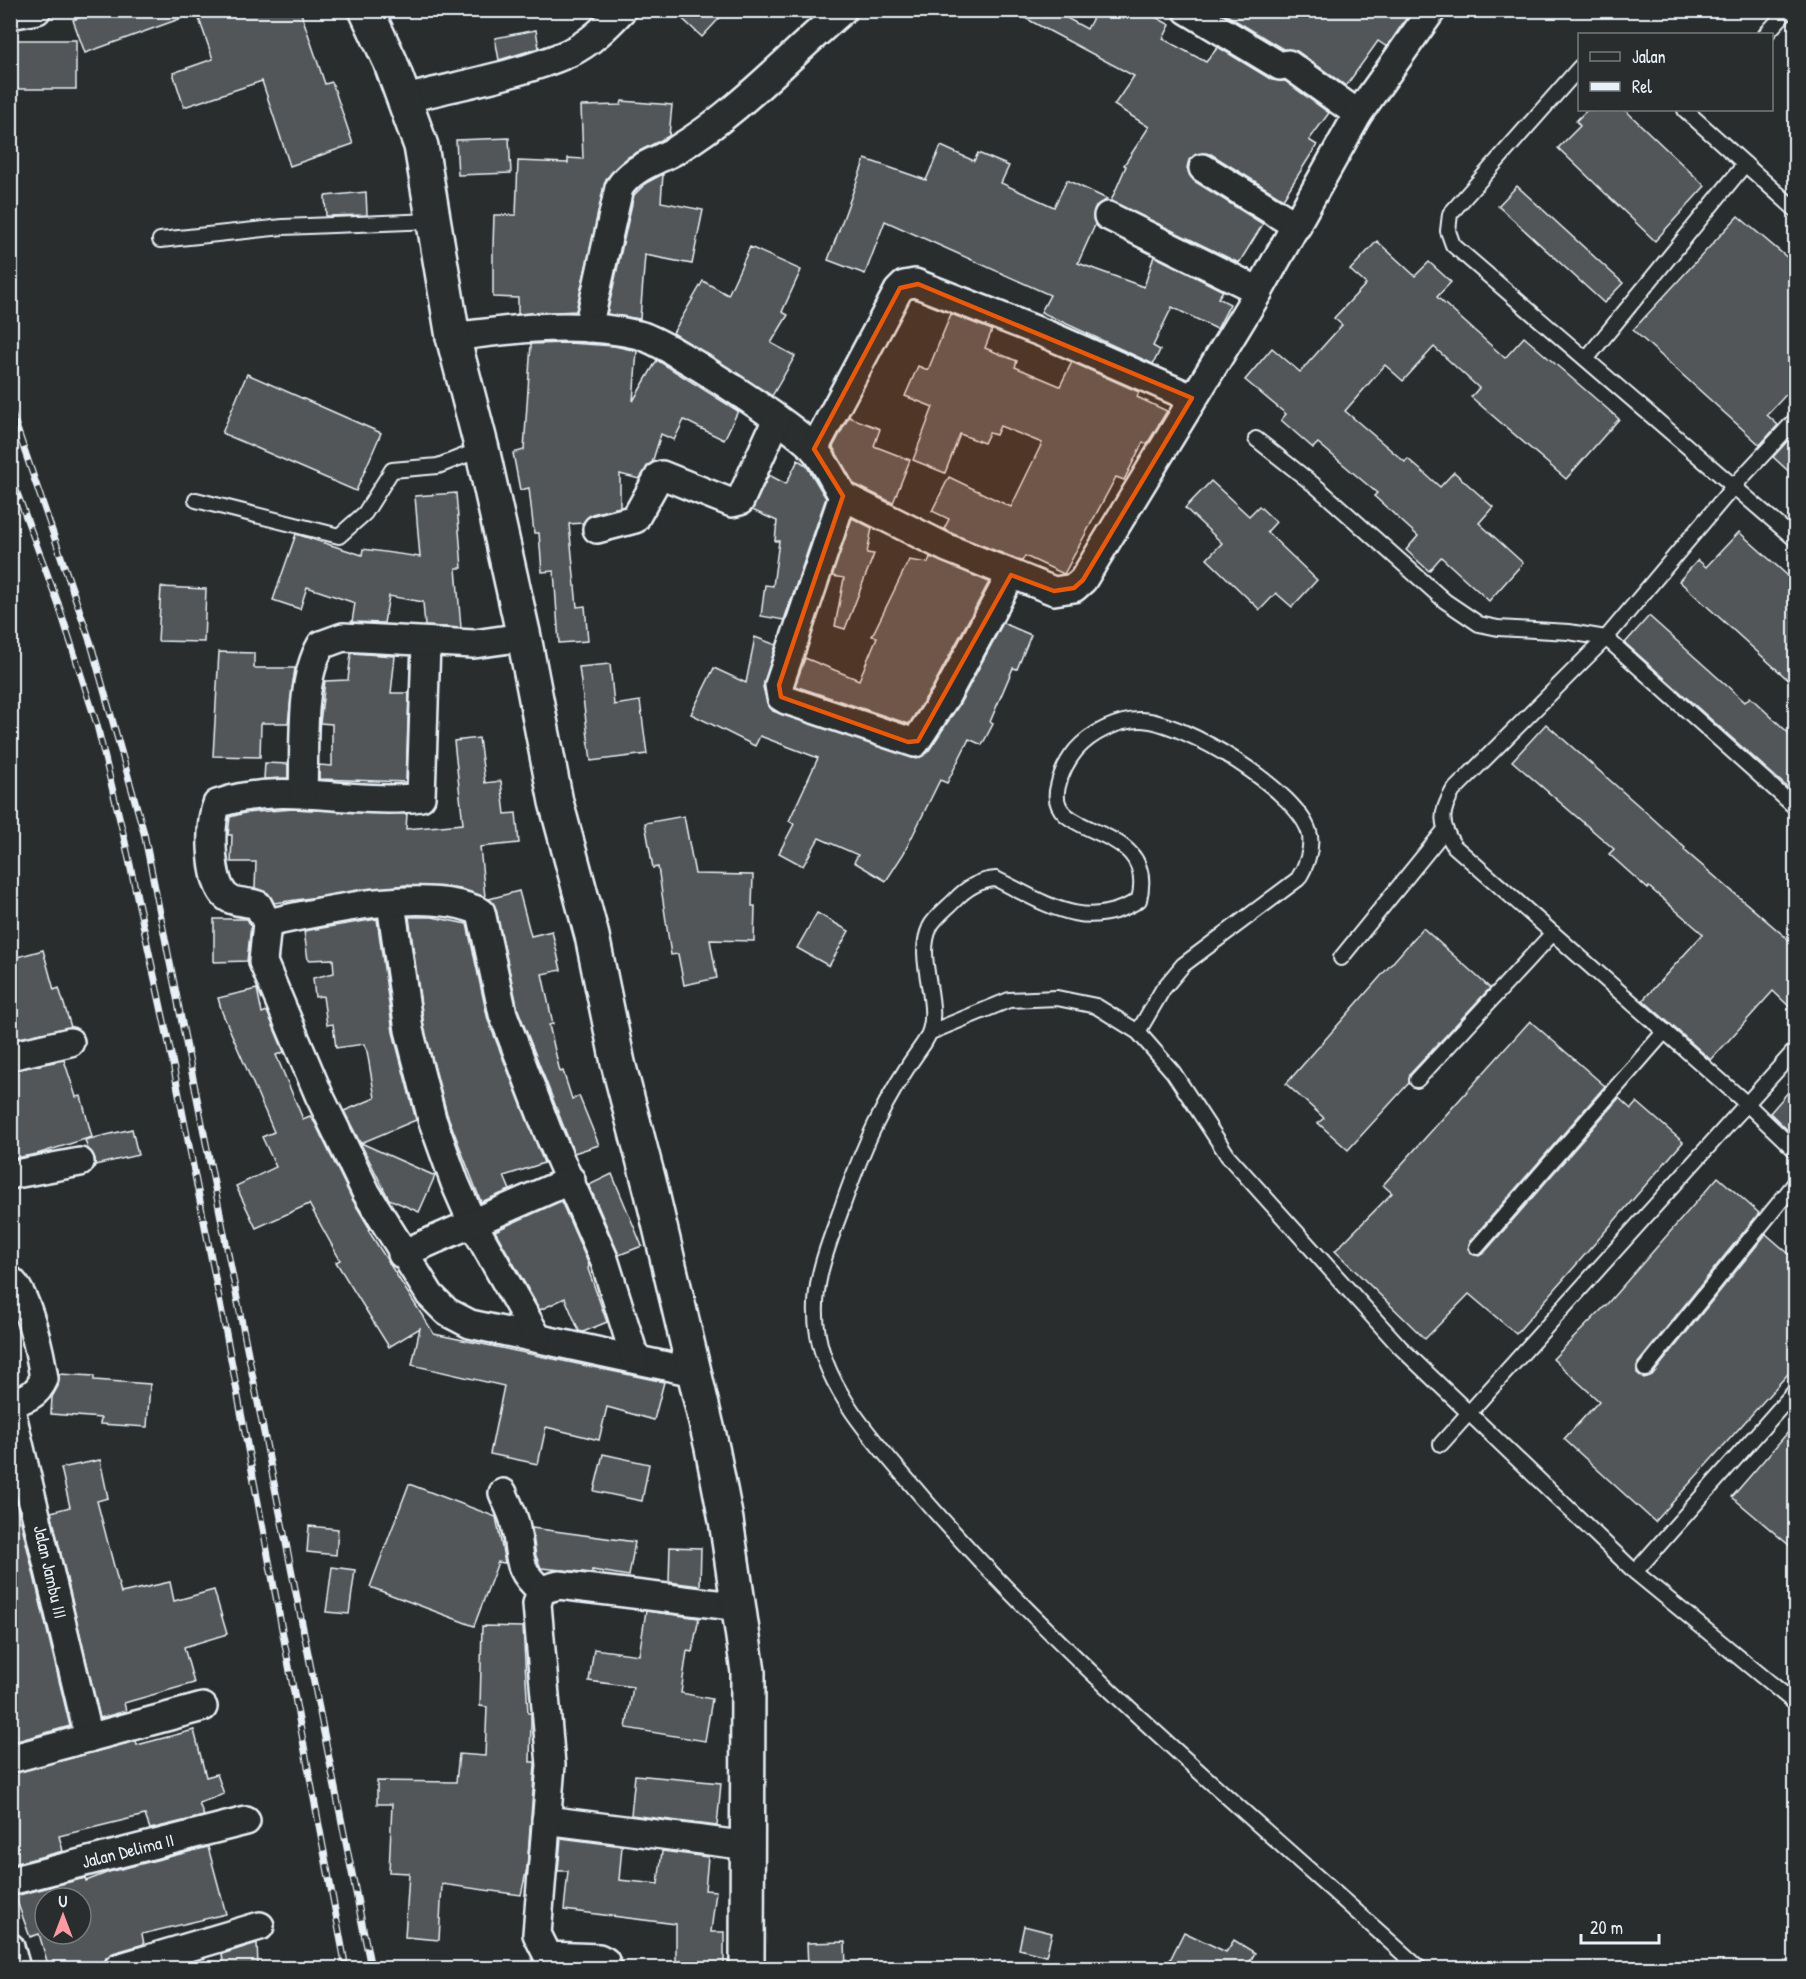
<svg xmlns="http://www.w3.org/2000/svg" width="1806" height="1979" font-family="'Patrick Hand',sans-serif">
  <rect width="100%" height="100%" fill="#2a2d2e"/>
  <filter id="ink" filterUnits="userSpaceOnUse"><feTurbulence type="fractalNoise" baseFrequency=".0167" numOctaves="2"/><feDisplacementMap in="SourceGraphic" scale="12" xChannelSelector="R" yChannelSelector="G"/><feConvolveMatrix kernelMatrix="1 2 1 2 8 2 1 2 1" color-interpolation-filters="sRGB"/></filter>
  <g filter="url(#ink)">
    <g fill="#535759" stroke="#e8f1f8" stroke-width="1.5" fill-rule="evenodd">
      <polygon points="99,10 195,10 196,13 85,53 73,20"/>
      <polygon points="196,10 300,10 325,84 332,82 353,144 290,166 262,81 184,107 173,73 213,59"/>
      <polygon points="673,10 727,10 702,37"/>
      <polygon points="1010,10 1052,10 1087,29 1097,10 1143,10 1170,25 1163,39 1206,62 1218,47 1272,80 1285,81 1329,113 1309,140 1317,145 1283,199 1211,154 1196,154 1189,160 1187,168 1194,181 1263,224 1239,263 1111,201 1126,166 1124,165 1149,127 1114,105 1134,76"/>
      <polygon points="1218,10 1412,10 1387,47 1378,41 1346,86 1297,51 1283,49"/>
      <polygon points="536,30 539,48 499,60 495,38"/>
      <rect x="13" y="40" width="63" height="49"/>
      <polygon points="622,101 672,105 669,136 628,157 606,179 576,311 518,314 518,298 493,297 493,246 494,215 516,215 518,161 568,163 568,158 583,159 581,106 621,105"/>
      <polygon points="1587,110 1625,110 1705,186 1655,241 1558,148 1580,126 1576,121"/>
      <polygon points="509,138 511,173 458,175 456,140"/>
      <polygon points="941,146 974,161 978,153 1009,166 1001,183 1054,207 1067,180 1107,199 1094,210 1095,225 1078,263 1144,287 1154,256 1223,291 1218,298 1230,304 1217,329 1172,307 1153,346 1160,350 1153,364 1041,312 1050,295 885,221 865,274 828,260 865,159 926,180"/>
      <polygon points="663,174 661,202 703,210 692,264 645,255 640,319 607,314 634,195 646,183"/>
      <polygon points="1517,186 1623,283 1604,303 1498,206"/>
      <polygon points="366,192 367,215 326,216 325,196"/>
      <polygon points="1738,216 1796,265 1796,384 1767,415 1778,425 1760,445 1633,330"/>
      <polygon points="1377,241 1415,276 1429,262 1451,282 1437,297 1505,358 1524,337 1619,419 1566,479 1471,397 1479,388 1434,347 1403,381 1385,365 1345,411 1405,462 1408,459 1440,487 1454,472 1493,507 1479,523 1523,563 1489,601 1441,557 1429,571 1406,550 1418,536 1374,496 1377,493 1318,443 1313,448 1281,420 1286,414 1245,380 1272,348 1300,372 1342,325 1334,318 1366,284 1350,270"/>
      <polygon points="750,247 801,270 782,312 788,315 771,343 795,356 772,396 673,333 703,281 728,295"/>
      <polygon points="951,314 992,330 985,348 1017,361 1015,367 1060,386 1072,362 1139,392 1137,397 1167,411 1147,444 1143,442 1124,480 1116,477 1064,574 1025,556 1022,561 953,534 944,529 949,519 932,511 949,477 1011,507 1042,443 1000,426 996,435 989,433 984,443 960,434 945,473 913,460 933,407 905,396 918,366 928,370"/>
      <polygon points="569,343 614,346 637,351 633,401 657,360 738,411 724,440 684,420 674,440 661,434 652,463 639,479 620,474 620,507 592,514 583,523 569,524 577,607 585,606 588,641 559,643 554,571 542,572 539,533 534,533 529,488 520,490 513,453 524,450 531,344"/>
      <polygon points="247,374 381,433 356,491 222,433"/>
      <polygon points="849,417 880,429 874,446 910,460 893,503 854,484 833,447"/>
      <polygon points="1791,437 1796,441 1796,478 1773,457"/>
      <polygon points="798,460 806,465 826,498 784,620 761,616 765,585 773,586 779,541 775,541 777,521 752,510 769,475 786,484"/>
      <polygon points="1211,481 1249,516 1259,506 1276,522 1267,532 1317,580 1292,607 1276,593 1260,610 1207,559 1222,543 1185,508"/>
      <polygon points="456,493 462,568 456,568 461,628 425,626 423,602 389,596 384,623 352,622 355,603 307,587 300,609 273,600 296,534 362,555 363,549 420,557 415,496"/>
      <polygon points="852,518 872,528 867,553 874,554 845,629 835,626 844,578 832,576"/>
      <polygon points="1739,532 1796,583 1796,687 1679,581 1698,560 1706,567"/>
      <polygon points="930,557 989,582 932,688 909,724 795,686 805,658 859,680 877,637 872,636 909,560 928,563"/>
      <polygon points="161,587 206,589 204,642 158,641"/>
      <polygon points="1649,616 1745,702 1750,697 1796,740 1796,795 1625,643"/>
      <polygon points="1003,623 1031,635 1017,669 1013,668 990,722 993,724 982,745 969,739 947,783 940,780 904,853 886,881 854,862 858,855 819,838 803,866 779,853 794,824 789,821 818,758 760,736 755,746 691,714 714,668 746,683 755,637 776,645 763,687 768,705 773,711 917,759 928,752 959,705"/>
      <polygon points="219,652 254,653 254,668 295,668 288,723 261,723 260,757 213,756"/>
      <polygon points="351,653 395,656 391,693 409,693 406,782 319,779 319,765 332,766 332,724 320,723 325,681 348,680"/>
      <polygon points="610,664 614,705 640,701 647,754 591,761 579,667"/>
      <polygon points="1546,724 1647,813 1685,848 1684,850 1796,946 1796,1013 1773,991 1711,1060 1643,1000 1703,934 1649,887 1648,889 1609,854 1614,849 1512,761"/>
      <polygon points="479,738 485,783 501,781 505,814 516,813 519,843 480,847 485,897 461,889 405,885 274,903 268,893 255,888 256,862 231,862 232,835 228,835 230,817 245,813 293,809 407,814 406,829 463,824 454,741"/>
      <polygon points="265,763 288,764 288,778 264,779"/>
      <polygon points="684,816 695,874 753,875 752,906 755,906 754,941 710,940 717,978 684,985 678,954 671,955 658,867 653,868 645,823"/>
      <polygon points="519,891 531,936 552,931 561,970 542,974 553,1024 549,1025 560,1072 563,1071 572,1099 579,1096 599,1145 574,1153 518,1010 496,909 489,899"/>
      <polygon points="817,913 849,931 829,966 797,948"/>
      <polygon points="409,917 432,917 467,924 488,1020 544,1163 504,1176 510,1190 481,1202 447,1114 424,1027"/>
      <polygon points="214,919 247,919 251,926 247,961 214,962"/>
      <polygon points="377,919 393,1032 416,1120 361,1143 435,1176 419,1212 389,1199 344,1111 375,1098 367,1051 364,1044 336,1048 333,1024 327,1025 323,996 315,997 313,978 334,973 333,959 308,960 304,931"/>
      <polygon points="1423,928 1490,988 1410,1074 1409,1083 1348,1150 1318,1123 1324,1118 1286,1084"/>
      <polygon points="43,950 54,990 59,988 71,1027 10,1040 10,959"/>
      <polygon points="257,989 262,1013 267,1011 284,1052 276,1055 303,1119 310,1116 315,1123 352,1199 370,1229 368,1230 434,1334 664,1382 654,1420 607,1407 599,1440 546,1427 538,1464 490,1454 504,1386 412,1365 420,1328 389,1347 336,1262 340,1260 309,1204 256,1228 236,1186 276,1167 262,1137 274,1132 222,1012 218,998"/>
      <polygon points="1530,1021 1605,1086 1470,1241 1468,1249 1472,1254 1479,1256 1484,1253 1619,1098 1631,1109 1637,1102 1683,1142 1516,1334 1469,1294 1425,1339 1335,1251 1392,1193 1383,1185"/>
      <polygon points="64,1060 76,1097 81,1096 92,1137 37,1154 10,1159 10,1071"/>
      <polygon points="1796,1083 1796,1138 1770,1113"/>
      <polygon points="132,1129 138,1155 95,1165 95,1159 88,1149 85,1140"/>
      <polygon points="612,1174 642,1246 619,1255 589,1185"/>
      <polygon points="1718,1177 1759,1213 1638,1363 1637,1373 1644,1378 1652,1375 1766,1234 1796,1260 1796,1365 1655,1522 1564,1439 1599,1401 1553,1359 1607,1304"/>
      <polygon points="561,1201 589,1265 588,1269 607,1322 583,1332 579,1331 565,1298 540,1310 495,1231"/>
      <polygon points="59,1374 94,1376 94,1380 150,1384 147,1427 100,1424 101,1418 51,1414 52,1397 58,1386"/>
      <polygon points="1796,1423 1796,1551 1732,1497"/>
      <polygon points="603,1454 649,1464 642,1501 594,1491"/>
      <polygon points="100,1460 108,1498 97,1501 121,1593 170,1582 174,1601 214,1590 227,1634 184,1647 194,1683 124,1703 126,1711 100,1718 51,1512 70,1507 61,1468"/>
      <polygon points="10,1476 70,1726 10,1743"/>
      <polygon points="409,1484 496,1517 505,1563 498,1562 474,1626 370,1587"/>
      <polygon points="309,1526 338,1529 336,1555 307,1552"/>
      <polygon points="532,1528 635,1542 629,1576 592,1570 592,1573 541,1568 536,1556"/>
      <polygon points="670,1547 701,1548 700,1586 669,1582"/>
      <polygon points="332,1567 355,1570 349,1614 326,1612"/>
      <polygon points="646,1611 699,1618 692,1652 687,1651 681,1693 712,1699 705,1741 626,1728 633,1687 589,1681 594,1649 639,1655"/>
      <polygon points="482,1626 523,1627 528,1713 531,1713 531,1722 530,1762 535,1762 535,1765 527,1868 521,1895 442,1884 439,1940 405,1937 409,1873 389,1872 392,1804 377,1804 377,1781 456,1782 459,1754 485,1756 487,1707 480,1706"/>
      <polygon points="194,1730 206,1777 217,1774 224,1794 199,1803 204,1816 150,1829 145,1815 59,1836 63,1851 10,1865 10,1774 136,1741 137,1745"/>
      <polygon points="635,1775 721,1783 717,1826 631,1815"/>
      <polygon points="561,1838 622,1846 619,1880 658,1884 662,1851 708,1857 705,1890 716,1891 711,1932 724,1932 724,1968 676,1968 676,1924 564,1910 568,1871 558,1871"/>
      <path d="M208,1847l18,67 -84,20 2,10 -31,9 -7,5 -3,10h-54l-10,-34 -9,3 -15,-41 70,-18 1,3 23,-9zM45,1898h36v36h-36z"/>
      <polygon points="1024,1926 1052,1933 1046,1956 1019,1949"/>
      <polygon points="1184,1932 1226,1952 1234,1940 1255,1953 1249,1963 1260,1968 1170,1968 1173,1962 1170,1960"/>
      <polygon points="845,1942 846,1968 808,1968 807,1943"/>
      <polygon points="257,1943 258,1965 224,1968 222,1954"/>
    </g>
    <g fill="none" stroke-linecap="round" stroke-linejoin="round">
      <defs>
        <g id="service">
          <polyline points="1766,34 1788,10"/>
          <polyline points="1580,67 1450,214 1448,231 1453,245 1796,540"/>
          <polyline points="1685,110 1796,210"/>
          <polyline points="160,240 283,227 433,221"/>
          <polyline points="1587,358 1745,164"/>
          <path d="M1796,419l-63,68 -127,151 -153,153c-13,22 -13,33 1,55l293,258 49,47"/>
          <polyline points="1256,439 1318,488 1445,601 1479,624 1498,628 1569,632 1606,638 1796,808"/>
          <polyline points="196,500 339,536 365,513 392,470 438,466 482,449"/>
          <polyline points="1341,958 1444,831"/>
          <polyline points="931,1032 1009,1000 1057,998 1096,1006 1138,1032 1173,1072 1228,1156 1400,1347 1635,1572 1796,1704"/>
          <path d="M1138,1032l25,-43 20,-24 115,-86c8,-12 14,-29 12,-43 -7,-43 -128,-116 -170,-116 -23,0 -49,13 -64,30 -9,11 -15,23 -18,36 -15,56 101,33 81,114 -54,33 -92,4 -143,-21 -17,1 -30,9 -42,22 -7,7 -20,17 -24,26 -17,36 17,83 -6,116 -40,55 -62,106 -84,170 -15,40 -30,78 -22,122 11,62 67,118 106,164 150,172 327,316 495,469"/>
          <polyline points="1417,1080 1553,933"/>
          <polyline points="1477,1247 1665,1031"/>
          <polyline points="1645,1369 1796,1182"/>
          <polyline points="1441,1444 1796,1049"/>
          <polyline points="1635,1572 1796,1390"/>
        </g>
        <g id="minor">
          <polyline points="1187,10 1280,66 1288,64 1358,114"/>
          <polyline points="10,15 37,10"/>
          <path d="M405,99c52,-14 115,-24 164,-46 21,-10 37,-26 53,-43"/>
          <polyline points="1203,168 1297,226"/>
          <polyline points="1108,216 1259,291"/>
          <path d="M588,328l31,-140c13,-21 36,-26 57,-38 62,-37 112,-93 167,-140"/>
          <path d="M453,337c61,-8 125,-17 186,-2 28,7 156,92 175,114 12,14 20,32 29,47l-64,189 2,12 5,3 129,43 31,-47 65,-121"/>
          <polyline points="814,449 898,291 904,285 915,283 1053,337 1192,398"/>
          <polyline points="843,496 947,548 1054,591 1074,588 1083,580 1259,291 1358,114 1432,10"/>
          <polyline points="597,529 635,519 659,476 662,475 732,503 740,501 777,419"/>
          <path d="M426,643l-5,154c-67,9 -138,-17 -204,7 -8,19 -7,72 6,89 7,11 25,8 35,12l9,18 -4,39 56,133 47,97 64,103 17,17 23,12 224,48"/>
          <path d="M303,792c2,-44 -4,-109 18,-147l22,-8 131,7 50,-7"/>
          <polyline points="391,903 409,1030 432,1119 455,1183 472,1222 537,1337"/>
          <path d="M267,923c56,-12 161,-37 214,-11l22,102 45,118 56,127 31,99"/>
          <polyline points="10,1056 70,1042"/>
          <polyline points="10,1175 80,1162"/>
          <polyline points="402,1254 571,1180"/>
          <path d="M10,1280c18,13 31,77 34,99 -7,16 -18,20 -34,24"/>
          <polyline points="10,1406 89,1738"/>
          <path d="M503,1493c4,10 10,21 12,31 7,30 -1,44 26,66"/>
          <polyline points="10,1759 203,1707"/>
          <polyline points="546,1820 749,1846"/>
          <polyline points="10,1881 246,1821"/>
          <polyline points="10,1947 16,1968"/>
          <polyline points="118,1968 260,1926"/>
          <polyline points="608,1968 605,1961 599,1958 548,1956 537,1934 551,1765 537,1604 541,1590 559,1585 741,1607"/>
        </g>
        <polyline id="tertiary" points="366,10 390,61 421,146 453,337 482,449 524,637 556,802 592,936 618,1063 652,1193 712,1448 726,1520 748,1672 747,1968"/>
      </defs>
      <use href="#service" stroke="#e8f1f8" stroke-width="18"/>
      <use href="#minor" stroke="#e8f1f8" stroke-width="32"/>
      <use href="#tertiary" stroke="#e8f1f8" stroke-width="38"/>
      <use href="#service" stroke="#2a2d2e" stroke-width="14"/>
      <use href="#minor" stroke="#2a2d2e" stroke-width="27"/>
      <use href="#tertiary" stroke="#2a2d2e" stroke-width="33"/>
      <defs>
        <g id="rail">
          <polyline points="10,408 91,644 144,833 371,1968"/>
          <polyline points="10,474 58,603 97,725 124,837 169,1044 226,1333 346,1968"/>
        </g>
      </defs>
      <use href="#rail" stroke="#e8f1f8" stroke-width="7"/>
      <use href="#rail" stroke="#2a2d2e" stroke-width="4.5" stroke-dasharray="14" stroke-linecap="butt"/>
    </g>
  </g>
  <path fill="#e8590c" fill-opacity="0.2" stroke="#e8590c" stroke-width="4.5" stroke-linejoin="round" d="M918,284l274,114 -109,182 -9,8 -20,3 -43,-16 -93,166 -10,1 -127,-45 -2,-12 64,-189 -29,-47 86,-161z"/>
  <g text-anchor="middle" stroke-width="5" stroke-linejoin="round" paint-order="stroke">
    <g font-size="18" fill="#e8f1f8" stroke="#2a2d2e">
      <text transform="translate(50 1572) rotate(77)" y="6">Jalan Jambu III</text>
      <text transform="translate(128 1851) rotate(-14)" y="6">Jalan Delima II</text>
    </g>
  </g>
  <rect width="1806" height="1979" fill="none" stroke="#2a2d2e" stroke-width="36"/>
  <rect x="18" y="18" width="1770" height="1943" fill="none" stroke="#e8f1f8" stroke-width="2" filter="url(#ink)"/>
  <rect x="1578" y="33" width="195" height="78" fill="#2a2d2e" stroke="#767b7f" stroke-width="1.5"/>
  <rect x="1590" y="52" width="30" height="9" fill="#2a2d2e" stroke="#767b7f" stroke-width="1.5"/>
  <text x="1632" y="63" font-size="18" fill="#e8f1f8">Jalan</text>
  <rect x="1590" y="82" width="30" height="9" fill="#e8f1f8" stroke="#767b7f" stroke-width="1.5"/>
  <text x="1632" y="93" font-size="18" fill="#e8f1f8">Rel</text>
  <g transform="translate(63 1916)"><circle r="28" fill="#2a2d2e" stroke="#767b7f" stroke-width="1.5"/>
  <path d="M0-4.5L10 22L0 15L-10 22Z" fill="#ff9aa2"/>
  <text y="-9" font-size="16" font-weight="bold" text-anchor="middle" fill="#e8f1f8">U</text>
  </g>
  <path d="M1581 1934v9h78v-9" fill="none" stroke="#e8f1f8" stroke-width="3"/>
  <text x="1590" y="1934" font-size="18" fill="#e8f1f8" stroke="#2a2d2e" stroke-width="4.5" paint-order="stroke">20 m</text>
</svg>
